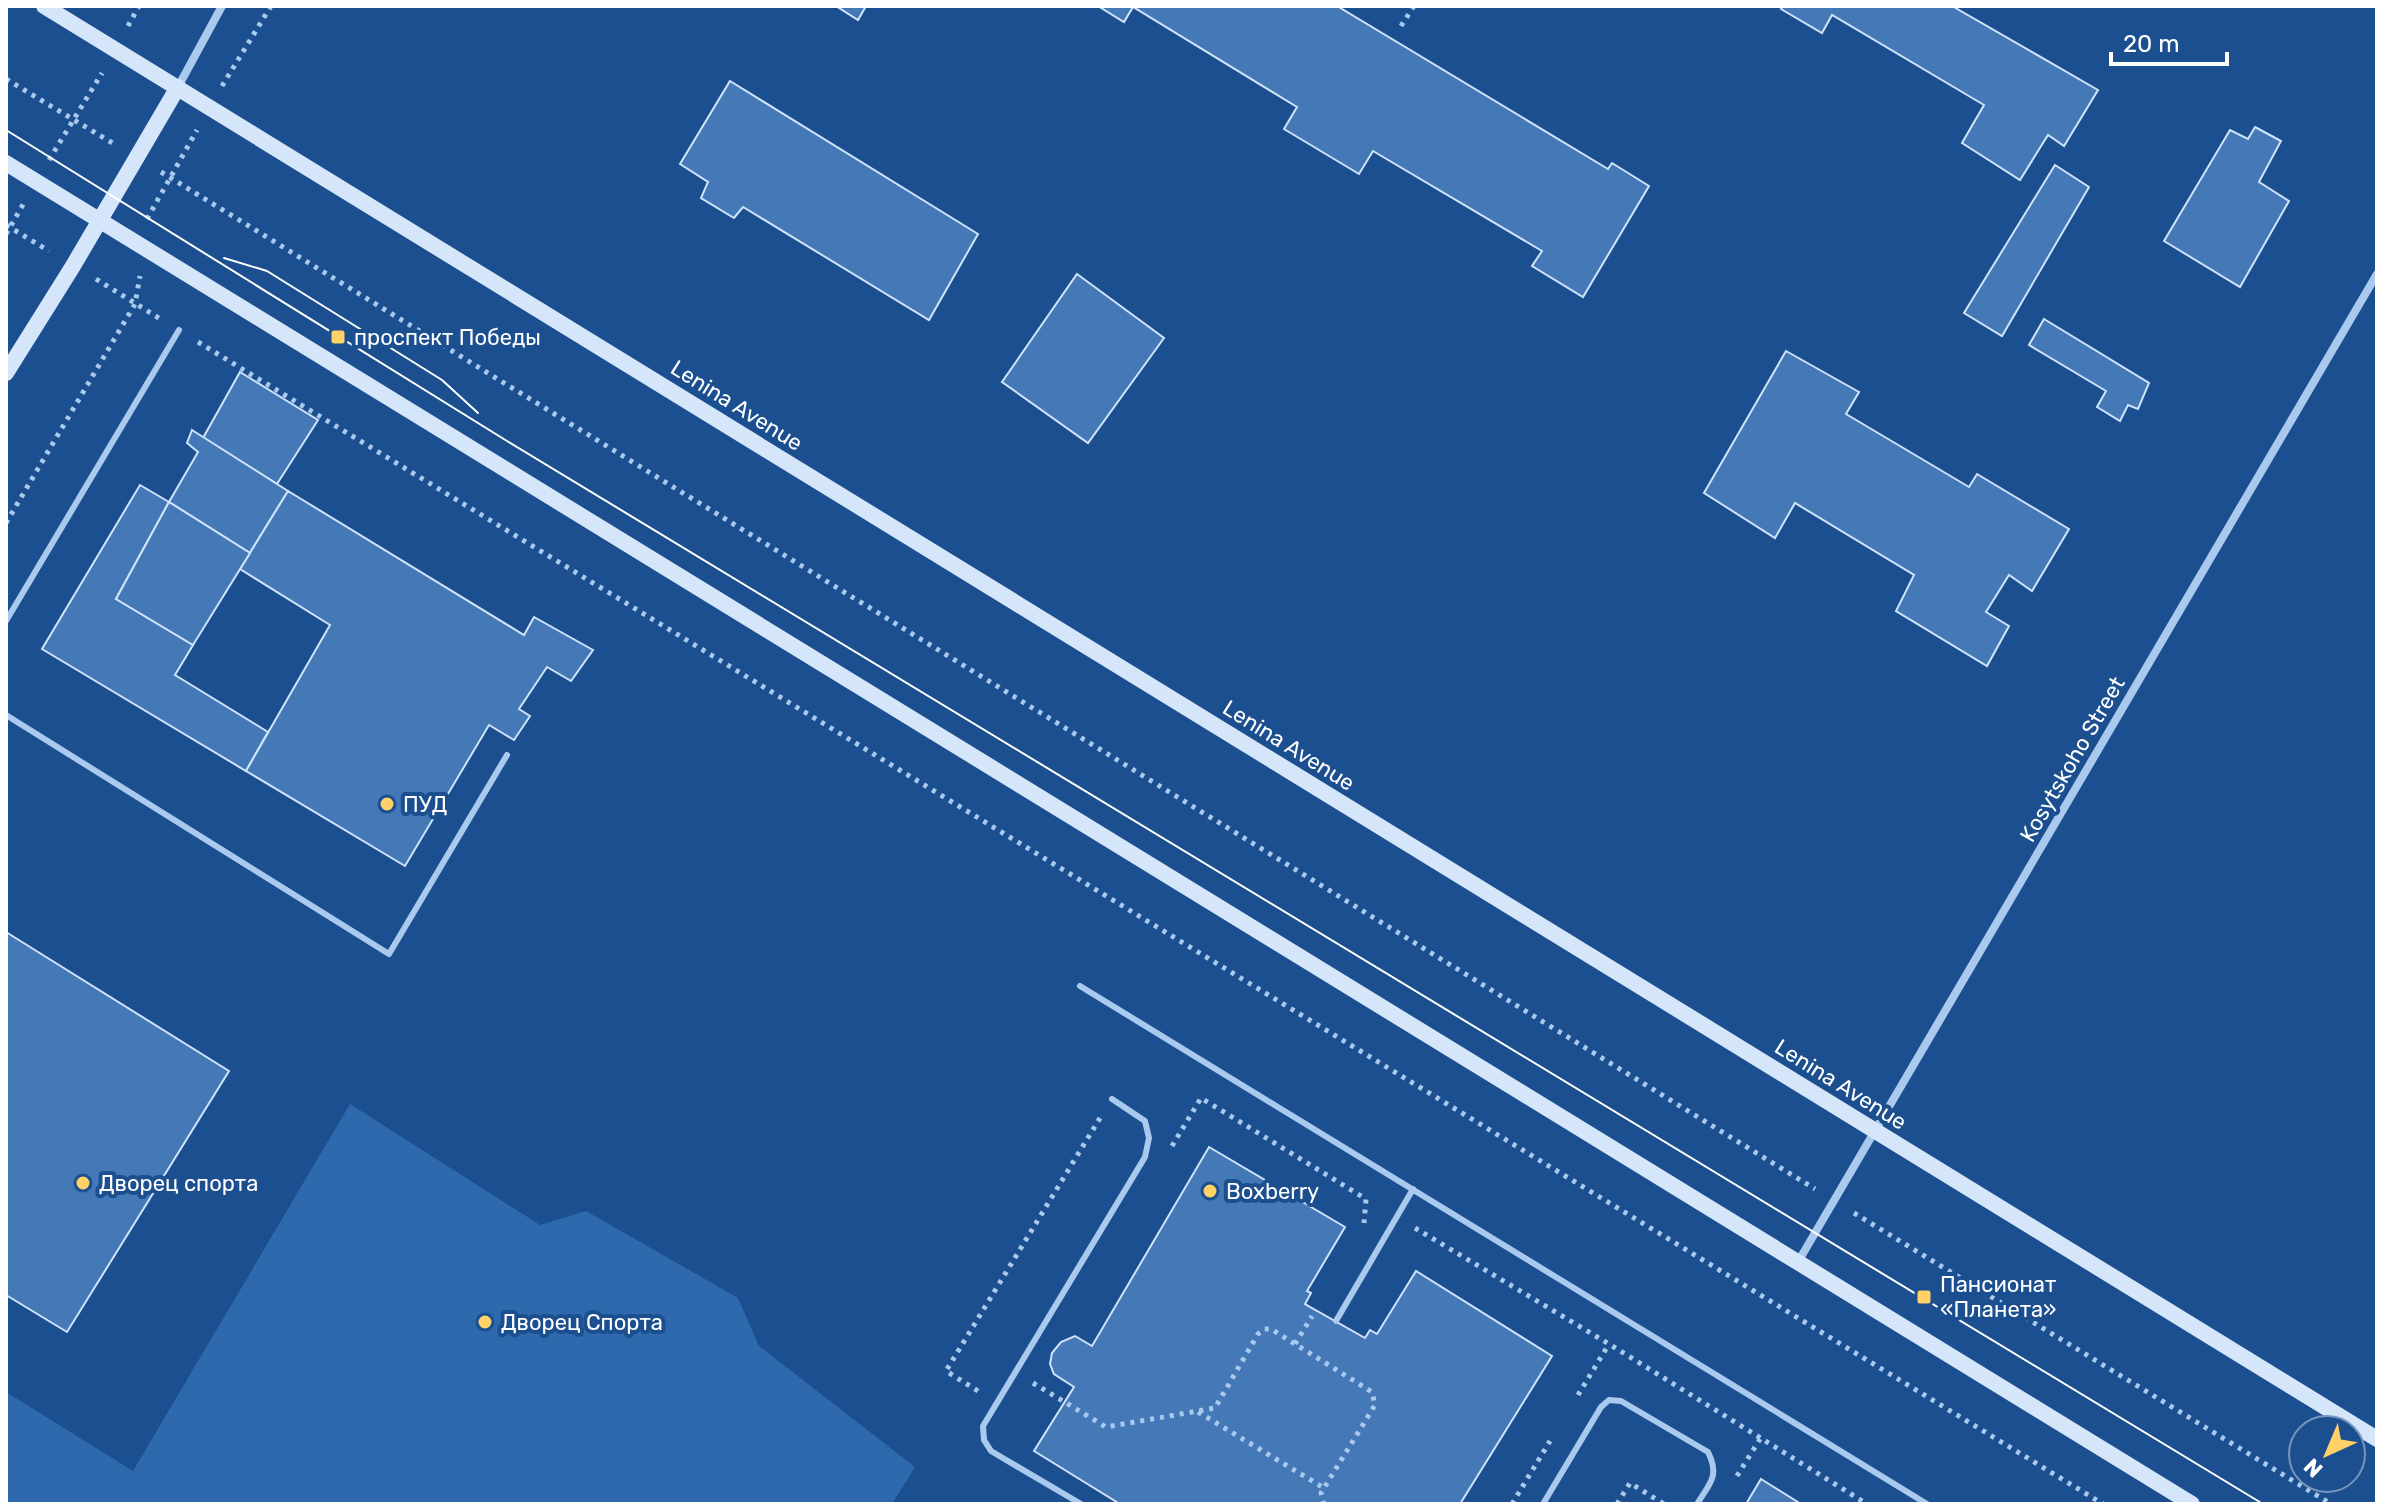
<svg xmlns="http://www.w3.org/2000/svg" width="2383" height="1510" font-family="Rubik,sans-serif">
  <rect width="100%" height="100%" fill="#1b4f8f"/>
  <polygon fill="#2e69ad" points="350,1104 540,1225 586,1211 738,1298 759,1346 915,1467 892,1504 6,1504 6,1392 133,1471"/>
  <g fill="#4478b7" stroke="#cfe3fa" stroke-width="2">
    <polygon points="836,6 866,6 858,20"/>
    <polygon points="1098,6 1337,6 1608,169 1612,163 1649,186 1583,297 1532,266 1542,251 1373,151 1359,174 1284,129 1297,107 1133,7 1124,22"/>
    <polygon points="1783,6 1952,6 2098,90 2064,146 2048,135 2020,180 1962,143 1984,105 1832,15 1822,33 1781,9"/>
    <polygon points="730,81 978,234 929,320 743,207 734,218 701,198 708,182 680,164"/>
    <polygon points="2255,127 2281,141 2259,182 2289,201 2240,287 2164,241 2230,130 2248,139"/>
    <polygon points="2055,165 2089,187 2002,336 1964,313"/>
    <polygon points="1077,274 1164,338 1088,443 1002,382"/>
    <polygon points="2044,319 2149,383 2138,409 2128,405 2120,421 2097,407 2106,391 2029,345"/>
    <polygon points="1786,351 1859,392 1846,414 1969,487 1977,474 2069,529 2032,591 2009,575 1986,612 2009,626 1987,666 1896,611 1914,575 1795,503 1775,538 1704,493"/>
    <polygon points="240,372 318,420 277,484 203,438"/>
    <polygon points="192,430 288,491 250,553 169,502 198,452 187,443"/>
    <polygon points="140,485 169,502 116,599 193,645 175,675 268,732 246,771 42,649"/>
    <polygon points="288,491 524,635 534,617 593,650 571,681 547,667 519,709 530,716 514,740 489,725 405,866 246,771 330,625 240,569"/>
    <polygon points="169,502 250,553 193,645 116,599"/>
    <polygon points="6,932 229,1071 67,1332 6,1295"/>
    <polygon points="1209,1147 1345,1227 1307,1291 1311,1293 1305,1304 1365,1338 1370,1330 1377,1334 1416,1271 1552,1356 1460,1504 1120,1504 1034,1451 1074,1387 1054,1374 1050,1364 1052,1353 1061,1342 1075,1336 1092,1346"/>
    <polygon points="1761,1479 1801,1504 1746,1504"/>
  </g>
  <g fill="none" stroke-linecap="round" stroke-linejoin="round">
    <g stroke="#a9c9ee" stroke-width="5" stroke-dasharray="4 6" stroke-linecap="butt">
      <polyline points="128,26 139,6"/>
      <polyline points="1401,26 1414,6"/>
      <polyline points="6,79 114,144"/>
      <polyline points="222,86 271,6"/>
      <polyline points="49,160 102,73"/>
      <polyline points="161,172 1815,1189"/>
      <polyline points="147,219 197,130"/>
      <polyline points="6,225 49,251"/>
      <polyline points="6,234 24,203"/>
      <polyline points="96,279 162,320"/>
      <polyline points="198,342 2103,1504"/>
      <polyline points="6,523 135,304 140,276"/>
      <polyline points="1172,1146 1201,1098 1366,1199 1364,1223"/>
      <polyline points="1854,1213 2331,1504"/>
      <polyline points="1415,1228 1609,1344 1867,1504"/>
      <polyline points="1295,1344 1312,1316"/>
      <polyline points="1033,1383 1106,1427 1215,1408 1258,1334 1264,1329 1271,1329 1372,1392 1375,1405 1321,1493 1324,1504"/>
      <polyline points="978,1391 946,1371 1100,1118"/>
      <polyline points="1578,1395 1609,1344"/>
      <polyline points="1198,1412 1324,1488"/>
      <polyline points="1737,1476 1760,1439"/>
      <polyline points="1512,1504 1550,1441"/>
      <polyline points="1617,1504 1630,1483 1664,1504"/>
    </g>
    <g stroke="#a9c9ee" stroke-width="6">
      <polyline points="6,621 179,330"/>
      <polyline points="6,715 389,954 507,755"/>
      <polyline points="1080,986 1927,1504"/>
      <polyline points="1336,1321 1413,1189"/>
      <polyline points="1081,1504 991,1451 984,1440 983,1426 1145,1157 1149,1138 1145,1121 1112,1099"/>
      <path d="M1543,1504l58,-97 8,-7 12,1 87,51c12,24 2,31 -11,52"/>
    </g>
    <g stroke="#a9c9ee" stroke-width="8">
      <polyline points="178,87 222,6"/>
      <polyline points="1798,1262 2377,274"/>
    </g>
    <g stroke="#d6e6fa" stroke-width="16">
      <polyline points="44,6 2377,1439"/>
      <polyline points="6,163 2192,1504"/>
      <polyline points="6,373 73,266 178,87"/>
    </g>
    <g stroke="#fff" stroke-width="2">
      <polyline points="6,130 507,441 2263,1504"/>
      <polyline points="224,258 267,271 442,380 478,413"/>
    </g>
  </g>
  <g fill="#ffd166" stroke="#1b4f8f" stroke-width="3">
    <rect x="330" y="329" width="16" height="16" rx="4"/>
    <circle cx="387" cy="804" r="8"/>
    <circle cx="83" cy="1183" r="8"/>
    <circle cx="1210" cy="1191" r="8"/>
    <rect x="1916" y="1289" width="16" height="16" rx="4"/>
    <circle cx="485" cy="1322" r="8"/>
  </g>
  <g text-anchor="middle" stroke-width="8" stroke-linejoin="round" paint-order="stroke">
    <g font-size="22" fill="#fff" stroke="#1b4f8f" text-anchor="start">
      <text x="354" y="345">проспект Победы</text>
      <text x="403" y="812">ПУД</text>
      <text x="99" y="1191">Дворец спорта</text>
      <text x="1226" y="1199">Boxberry</text>
      <text x="1940" y="1292">Пансионат<tspan x="1940" dy="25">«Планета»</tspan></text>
      <text x="501" y="1330">Дворец Спорта</text>
    </g>
    <g font-size="22" fill="#fff" stroke="#1b4f8f">
      <text transform="translate(737 405) rotate(32)" y="8">Lenina Avenue</text>
      <text transform="translate(1289 745) rotate(32)" y="8">Lenina Avenue</text>
      <text transform="translate(2072 759) rotate(-60)" y="8">Kosytskoho Street</text>
      <text transform="translate(1841 1084) rotate(32)" y="8">Lenina Avenue</text>
    </g>
  </g>
  <rect width="2383" height="1510" fill="none" stroke="#ffffff" stroke-width="16"/>
  <g transform="translate(2327 1454) rotate(224)"><circle r="38" fill="#1b4f8f" stroke="#7695bc" stroke-width="2"/>
  <path d="M0-6L14 30L0 20L-14 30Z" fill="#ffd166"/>
  <text y="-12" font-size="22" font-weight="bold" text-anchor="middle" fill="#ffffff">N</text>
  </g>
  <path d="M2111 52v12h116v-12" fill="none" stroke="#ffffff" stroke-width="4"/>
  <text x="2123" y="52" font-size="24" fill="#ffffff" stroke="#1b4f8f" stroke-width="6" paint-order="stroke">20 m</text>
</svg>
